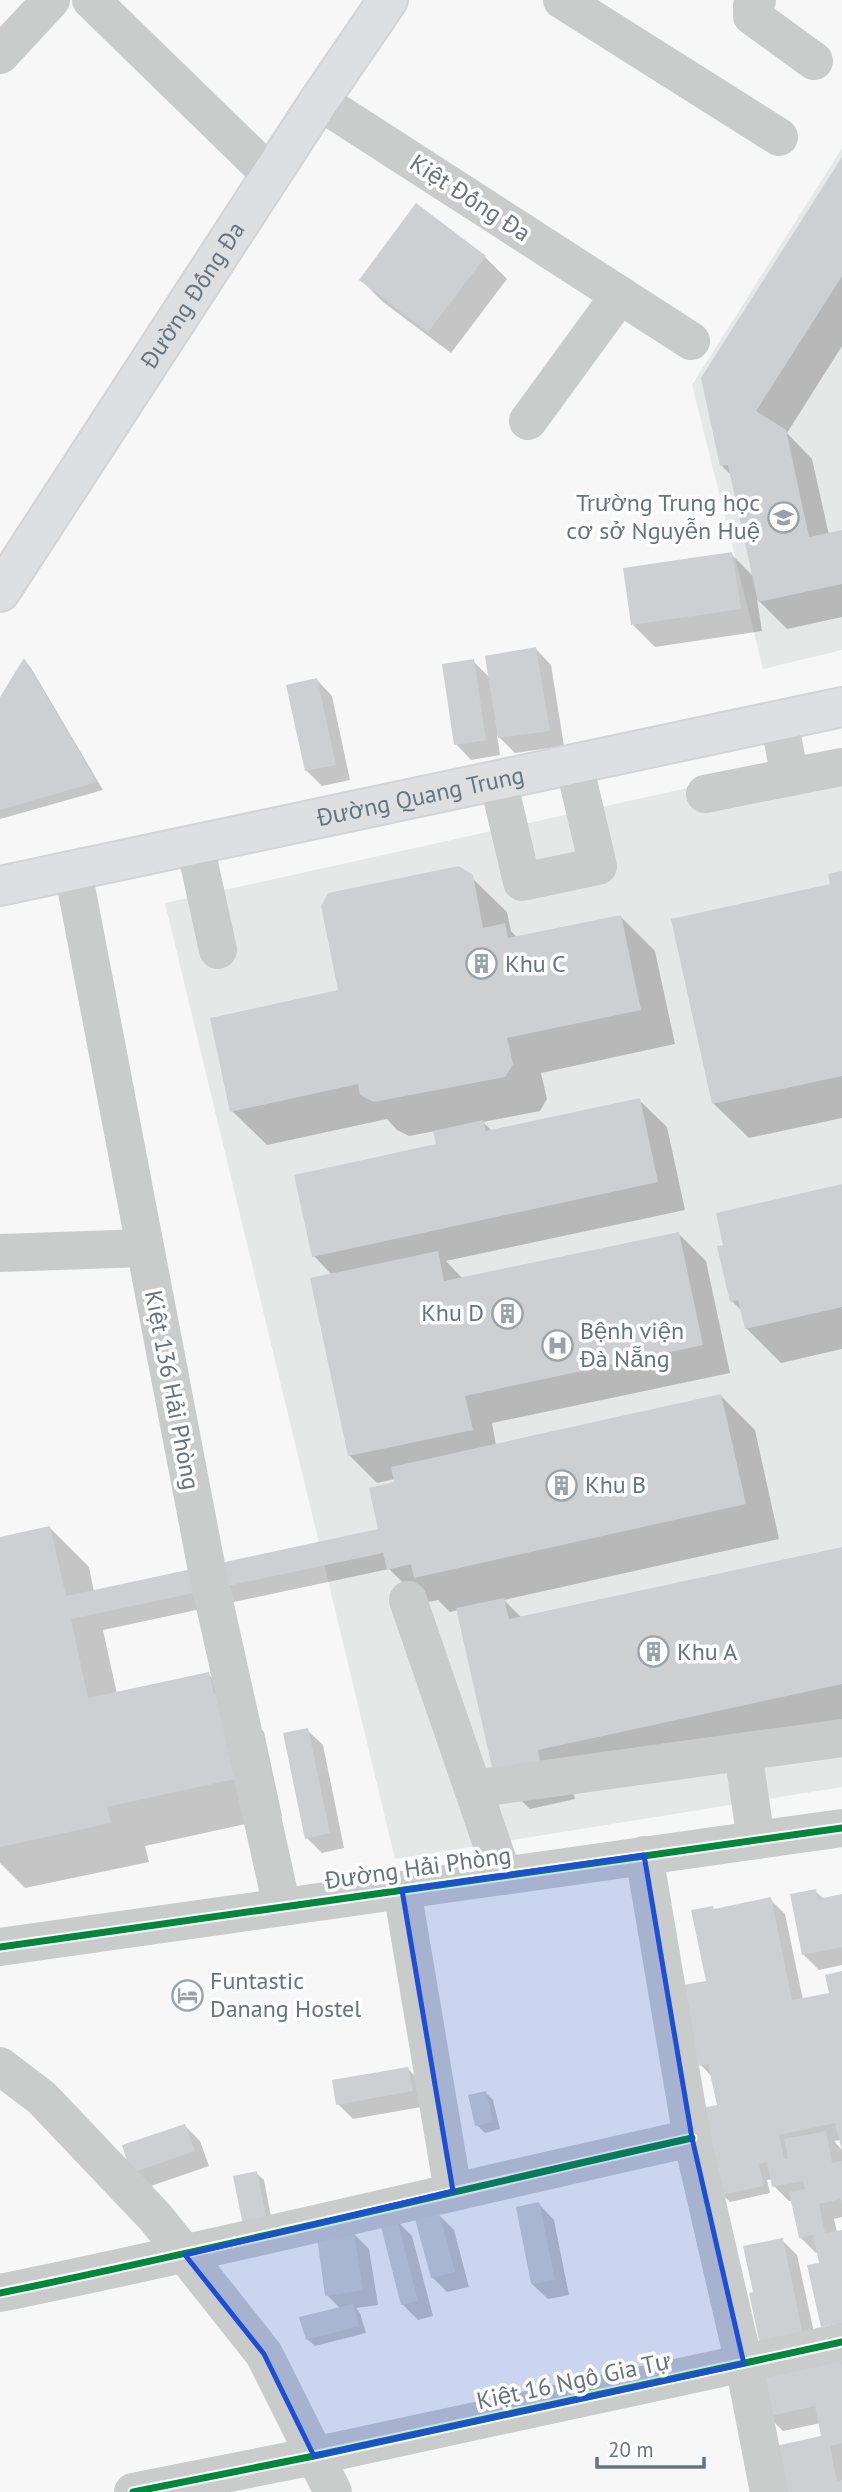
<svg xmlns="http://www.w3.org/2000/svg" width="842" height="2492" font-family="'PT Sans',sans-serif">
  <rect width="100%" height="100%" fill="#f7f7f7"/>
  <g fill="#e6e7e7">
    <polygon points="842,148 842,650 763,669 692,385"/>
    <polygon points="842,754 842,1787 395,1859 165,903"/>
  </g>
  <g fill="#0003">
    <polygon points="842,160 842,346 787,433 812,459 829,535 842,532 842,617 787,629 757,599 762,631 655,647 633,625 731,554 754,577 732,476 722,466"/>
    <polygon points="485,257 507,279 451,353 383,302 361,280"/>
    <polygon points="536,649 551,665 564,746 515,753 497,735 500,755 471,760 456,744 473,661 491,679"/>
    <polygon points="25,661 31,668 103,790 0,819 0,701"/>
    <polygon points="317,680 332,696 350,780 322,786 306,770"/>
    <polygon points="842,873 842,1118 749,1138 714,1104 832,885"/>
    <polygon points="471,877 507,912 511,931 518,938 620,916 655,951 675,1044 541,1073 547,1099 540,1111 483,1122 492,1131 639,1100 667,1127 685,1210 446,1261 463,1279 679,1234 706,1261 730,1373 492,1423 496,1445 721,1396 755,1430 779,1539 504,1600 522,1618 842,1549 842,1726 571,1784 575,1799 530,1809 495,1775 459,1610 450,1612 438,1600 424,1603 389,1569 103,1630 117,1694 208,1674 248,1713 264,1732 282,1816 145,1846 149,1862 25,1888 0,1863 0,1538 50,1528 89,1567 94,1592 382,1536 395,1479 377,1483 349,1455 332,1275 314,1256 438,1146 435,1131 409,1136 397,1130 387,1119 267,1145 232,1111 341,992"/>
    <polygon points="842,1186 842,1349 781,1363 746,1328 742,1311 732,1301"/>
    <polygon points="307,1730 323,1745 344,1848 322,1853 307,1838"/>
    <polygon points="815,1891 824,1899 842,1896 842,1965 819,1970 804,1955"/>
    <polygon points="770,1899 785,1914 803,2000 830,1994 842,1973 842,2148 840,2140 834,2141 842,2150 842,2217 834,2219 837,2232 842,2231 842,2341 818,2252 816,2253 800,2237 793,2201 789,2201 774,2186 773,2179 767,2180 770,2193 730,2202 722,2194 719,2106 712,2077 701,2065 715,1910"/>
    <polygon points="408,2069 423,2084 427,2106 353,2119 338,2104"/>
    <polygon points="486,2093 493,2100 500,2129 485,2133 477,2125"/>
    <polygon points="185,2126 200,2141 209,2166 148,2187 133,2172"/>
    <polygon points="256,2173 264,2180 274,2233 245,2229"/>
    <polygon points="539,2204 554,2220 569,2295 548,2299 532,2284"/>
    <polygon points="439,2215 454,2230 469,2287 447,2292 432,2277"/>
    <polygon points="397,2221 412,2236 433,2316 418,2320 402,2304"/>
    <polygon points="353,2233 369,2249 378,2305 356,2308 360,2313 366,2333 315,2346 307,2339 341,2309 327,2295"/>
    <polygon points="782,2240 797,2255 818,2351 755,2294"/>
    <polygon points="842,2359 842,2492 782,2492 823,2438 821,2423 783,2431 768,2416"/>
  </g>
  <g fill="#cecfd0">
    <polygon points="842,157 842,276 756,411 786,430 809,537 842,530 842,584 758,602 728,465 720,466 701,378"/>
    <polygon points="416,203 486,256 428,332 359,280"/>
    <polygon points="732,552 741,609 631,625 623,568"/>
    <polygon points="536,647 550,731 498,738 485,656"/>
    <polygon points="24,658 97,782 0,810 0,697"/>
    <polygon points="474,659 486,740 454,745 442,664"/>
    <polygon points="317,678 336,765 305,771 286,685"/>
    <polygon points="459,866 473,875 483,928 505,923 508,938 621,915 641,1010 507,1038 513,1064 505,1077 374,1102 360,1095 358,1084 230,1112 210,1018 338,990 321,906 328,893"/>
    <polygon points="842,871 842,1076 712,1104 671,919 830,884 828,874"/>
    <polygon points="640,1098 658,1182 312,1257 294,1175 436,1144 433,1131 483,1120 486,1131"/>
    <polygon points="842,1184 842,1307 745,1329 738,1300 730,1302 717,1246 723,1245 716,1213"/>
    <polygon points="679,1232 703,1345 465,1396 473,1430 348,1456 310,1278 438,1251 444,1281"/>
    <polygon points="721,1394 746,1504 414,1578 411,1564 387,1570 383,1553 71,1619 88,1698 209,1672 214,1694 226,1691 244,1777 107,1807 111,1823 0,1847 0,1537 50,1526 66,1596 378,1529 369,1488 394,1482 391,1467"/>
    <polygon points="842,1547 842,1684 538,1750 541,1765 494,1776 456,1608 504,1598 509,1619"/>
    <polygon points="308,1728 330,1833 305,1839 283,1733"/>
    <polygon points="816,1889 818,1899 842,1894 842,1947 802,1955 790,1894"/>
    <polygon points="771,1897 792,2000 829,1993 825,1975 842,1971 842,2151 835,2123 779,2135 784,2159 788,2158 784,2139 826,2131 832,2163 842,2161 842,2205 840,2199 819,2204 825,2233 842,2230 842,2323 821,2327 807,2265 819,2263 813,2235 799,2238 789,2192 805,2189 803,2181 772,2187 767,2162 759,2164 764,2186 721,2195 702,2108 717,2105 708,2064 699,2066 683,1985 706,1981 691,1910 713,1906 714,1909"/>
    <polygon points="408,2067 413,2091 336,2105 332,2080"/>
    <polygon points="486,2091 493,2122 475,2126 468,2095"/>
    <polygon points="185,2124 195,2151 131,2173 122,2145"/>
    <polygon points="257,2171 268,2226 244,2230 233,2176"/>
    <polygon points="539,2202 555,2280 531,2284 516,2207"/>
    <polygon points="439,2213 455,2272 431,2278 415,2219"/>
    <polygon points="397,2219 418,2301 401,2305 380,2223"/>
    <polygon points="354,2232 363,2290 325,2296 317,2237"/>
    <polygon points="783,2238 803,2336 760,2345 749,2293 753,2292 743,2246"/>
    <polygon points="353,2304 359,2326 306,2340 299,2317"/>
    <polygon points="839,2354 842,2368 842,2443 830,2446 837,2481 842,2480 842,2492 787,2492 771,2447 821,2436 815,2406 766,2417 756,2370"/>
  </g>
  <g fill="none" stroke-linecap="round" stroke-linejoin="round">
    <defs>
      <g id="major">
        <path id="s1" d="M0,592l319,-491 69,-101"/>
        <path id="s2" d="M0,886l842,-179"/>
      </g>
    </defs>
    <use href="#major" stroke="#d4d4d5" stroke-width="42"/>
    <g stroke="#cacccc" stroke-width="38">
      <polyline points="91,0 271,175"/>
      <polyline points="562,0 779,137"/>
      <polyline points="757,0 752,6 752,16 814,61"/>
      <polyline points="0,55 51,0"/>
      <polyline points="319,101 691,341"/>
      <polyline points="528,421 620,295"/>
      <polyline points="779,721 790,777 842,767"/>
      <polyline points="498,780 522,882 598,866 574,764"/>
      <polyline points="705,794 790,777"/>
      <polyline points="195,845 218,950"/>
      <polyline points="73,871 206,1565 282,1907"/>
      <polyline points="0,1253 145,1248"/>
      <polyline points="408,1600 503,1876"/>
      <polyline points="743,1752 756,1840"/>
      <polyline points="473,1789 842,1738"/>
      <polyline points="644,1855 692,2138 744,2364 769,2492"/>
      <polyline points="402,1890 453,2191"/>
      <polyline points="0,1947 842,1828"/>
      <polyline points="0,2066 42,2098 156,2218 264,2354 333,2492"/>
      <path d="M0,2293c232,-47 461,-104 692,-155"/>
      <polyline points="133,2492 314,2456 842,2342"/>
    </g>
    <use href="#major" stroke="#dedfe0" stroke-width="38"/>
    <defs>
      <g id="cycleway">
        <polyline points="0,1947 842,1828"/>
        <path d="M0,2293c232,-47 461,-104 692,-155"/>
        <polyline points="133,2492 314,2456 842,2342"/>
      </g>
    </defs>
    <use href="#cycleway" stroke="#fff" stroke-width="11"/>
    <use href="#cycleway" stroke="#00873e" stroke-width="7"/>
  </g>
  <path fill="#1d4ed8" fill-opacity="0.2" stroke="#1d4ed8" stroke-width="5" stroke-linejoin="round" d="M644,1855l48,283 52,226 -430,92 -50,-102 -79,-99 268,-64 -51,-301z"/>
  <defs>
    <symbol id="school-ring" viewBox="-11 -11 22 22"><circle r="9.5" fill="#fff" stroke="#99a2a9" stroke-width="1.5"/><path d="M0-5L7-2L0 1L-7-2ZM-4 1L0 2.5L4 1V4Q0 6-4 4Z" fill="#99a2a9"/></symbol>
    <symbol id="building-ring" viewBox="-11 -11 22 22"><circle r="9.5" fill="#fff" stroke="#99a2a9" stroke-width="1.5"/><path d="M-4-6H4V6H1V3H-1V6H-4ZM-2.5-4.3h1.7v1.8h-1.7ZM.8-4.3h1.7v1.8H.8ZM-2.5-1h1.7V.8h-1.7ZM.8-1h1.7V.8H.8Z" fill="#99a2a9"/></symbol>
    <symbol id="hospital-ring" viewBox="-11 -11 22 22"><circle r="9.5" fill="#fff" stroke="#99a2a9" stroke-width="1.5"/><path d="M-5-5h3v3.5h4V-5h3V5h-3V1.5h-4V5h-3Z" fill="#99a2a9"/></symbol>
    <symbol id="hotel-ring" viewBox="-11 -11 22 22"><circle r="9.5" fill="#fff" stroke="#99a2a9" stroke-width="1.5"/><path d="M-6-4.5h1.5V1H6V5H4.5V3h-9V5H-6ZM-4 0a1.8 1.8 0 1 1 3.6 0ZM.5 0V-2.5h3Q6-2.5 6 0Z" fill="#99a2a9"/></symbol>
  </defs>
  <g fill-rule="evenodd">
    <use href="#school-ring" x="766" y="500" width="35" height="35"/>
    <use href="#building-ring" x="464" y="946" width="35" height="35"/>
    <use href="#building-ring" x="490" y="1296" width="35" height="35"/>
    <use href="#hospital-ring" x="540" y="1328" width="35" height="35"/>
    <use href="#building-ring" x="544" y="1468" width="35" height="35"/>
    <use href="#building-ring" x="636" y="1634" width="35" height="35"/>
    <use href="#hotel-ring" x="170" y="1978" width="35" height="35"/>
  </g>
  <g text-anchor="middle" stroke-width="7" stroke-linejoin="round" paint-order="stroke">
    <g font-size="24" fill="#66747f" stroke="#fff">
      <text transform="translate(470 198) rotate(33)" y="8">Kiệt Đống Đa</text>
      <text dy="8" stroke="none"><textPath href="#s1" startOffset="354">Đường Đống Đa</textPath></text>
      <text dy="8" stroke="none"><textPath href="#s2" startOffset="430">Đường Quang Trung</textPath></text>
      <text transform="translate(172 1390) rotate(79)" y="8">Kiệt 136 Hải Phòng</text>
      <text transform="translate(418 1868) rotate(-8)" y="8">Đường Hải Phòng</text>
      <text transform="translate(574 2381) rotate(-12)" y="8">Kiệt 16 Ngô Gia Tự</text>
    </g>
    <g font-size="24" fill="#66747f" stroke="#fff" text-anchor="start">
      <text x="760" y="511" text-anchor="end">Trường Trung học<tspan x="760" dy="28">cơ sở Nguyễn Huệ</tspan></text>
      <text x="505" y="972">Khu C</text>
      <text x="484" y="1321" text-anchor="end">Khu D</text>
      <text x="580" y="1339">Bệnh viện<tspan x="580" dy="28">Đà Nẵng</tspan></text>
      <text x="585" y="1493">Khu B</text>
      <text x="677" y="1660">Khu A</text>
      <text x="210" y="1989">Funtastic<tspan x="210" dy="28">Danang Hostel</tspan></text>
    </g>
  </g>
  <path d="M597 2457v10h107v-10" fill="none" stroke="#66747f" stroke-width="3.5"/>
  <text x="608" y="2457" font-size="21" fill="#66747f" stroke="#ffffff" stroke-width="5" paint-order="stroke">20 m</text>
</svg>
